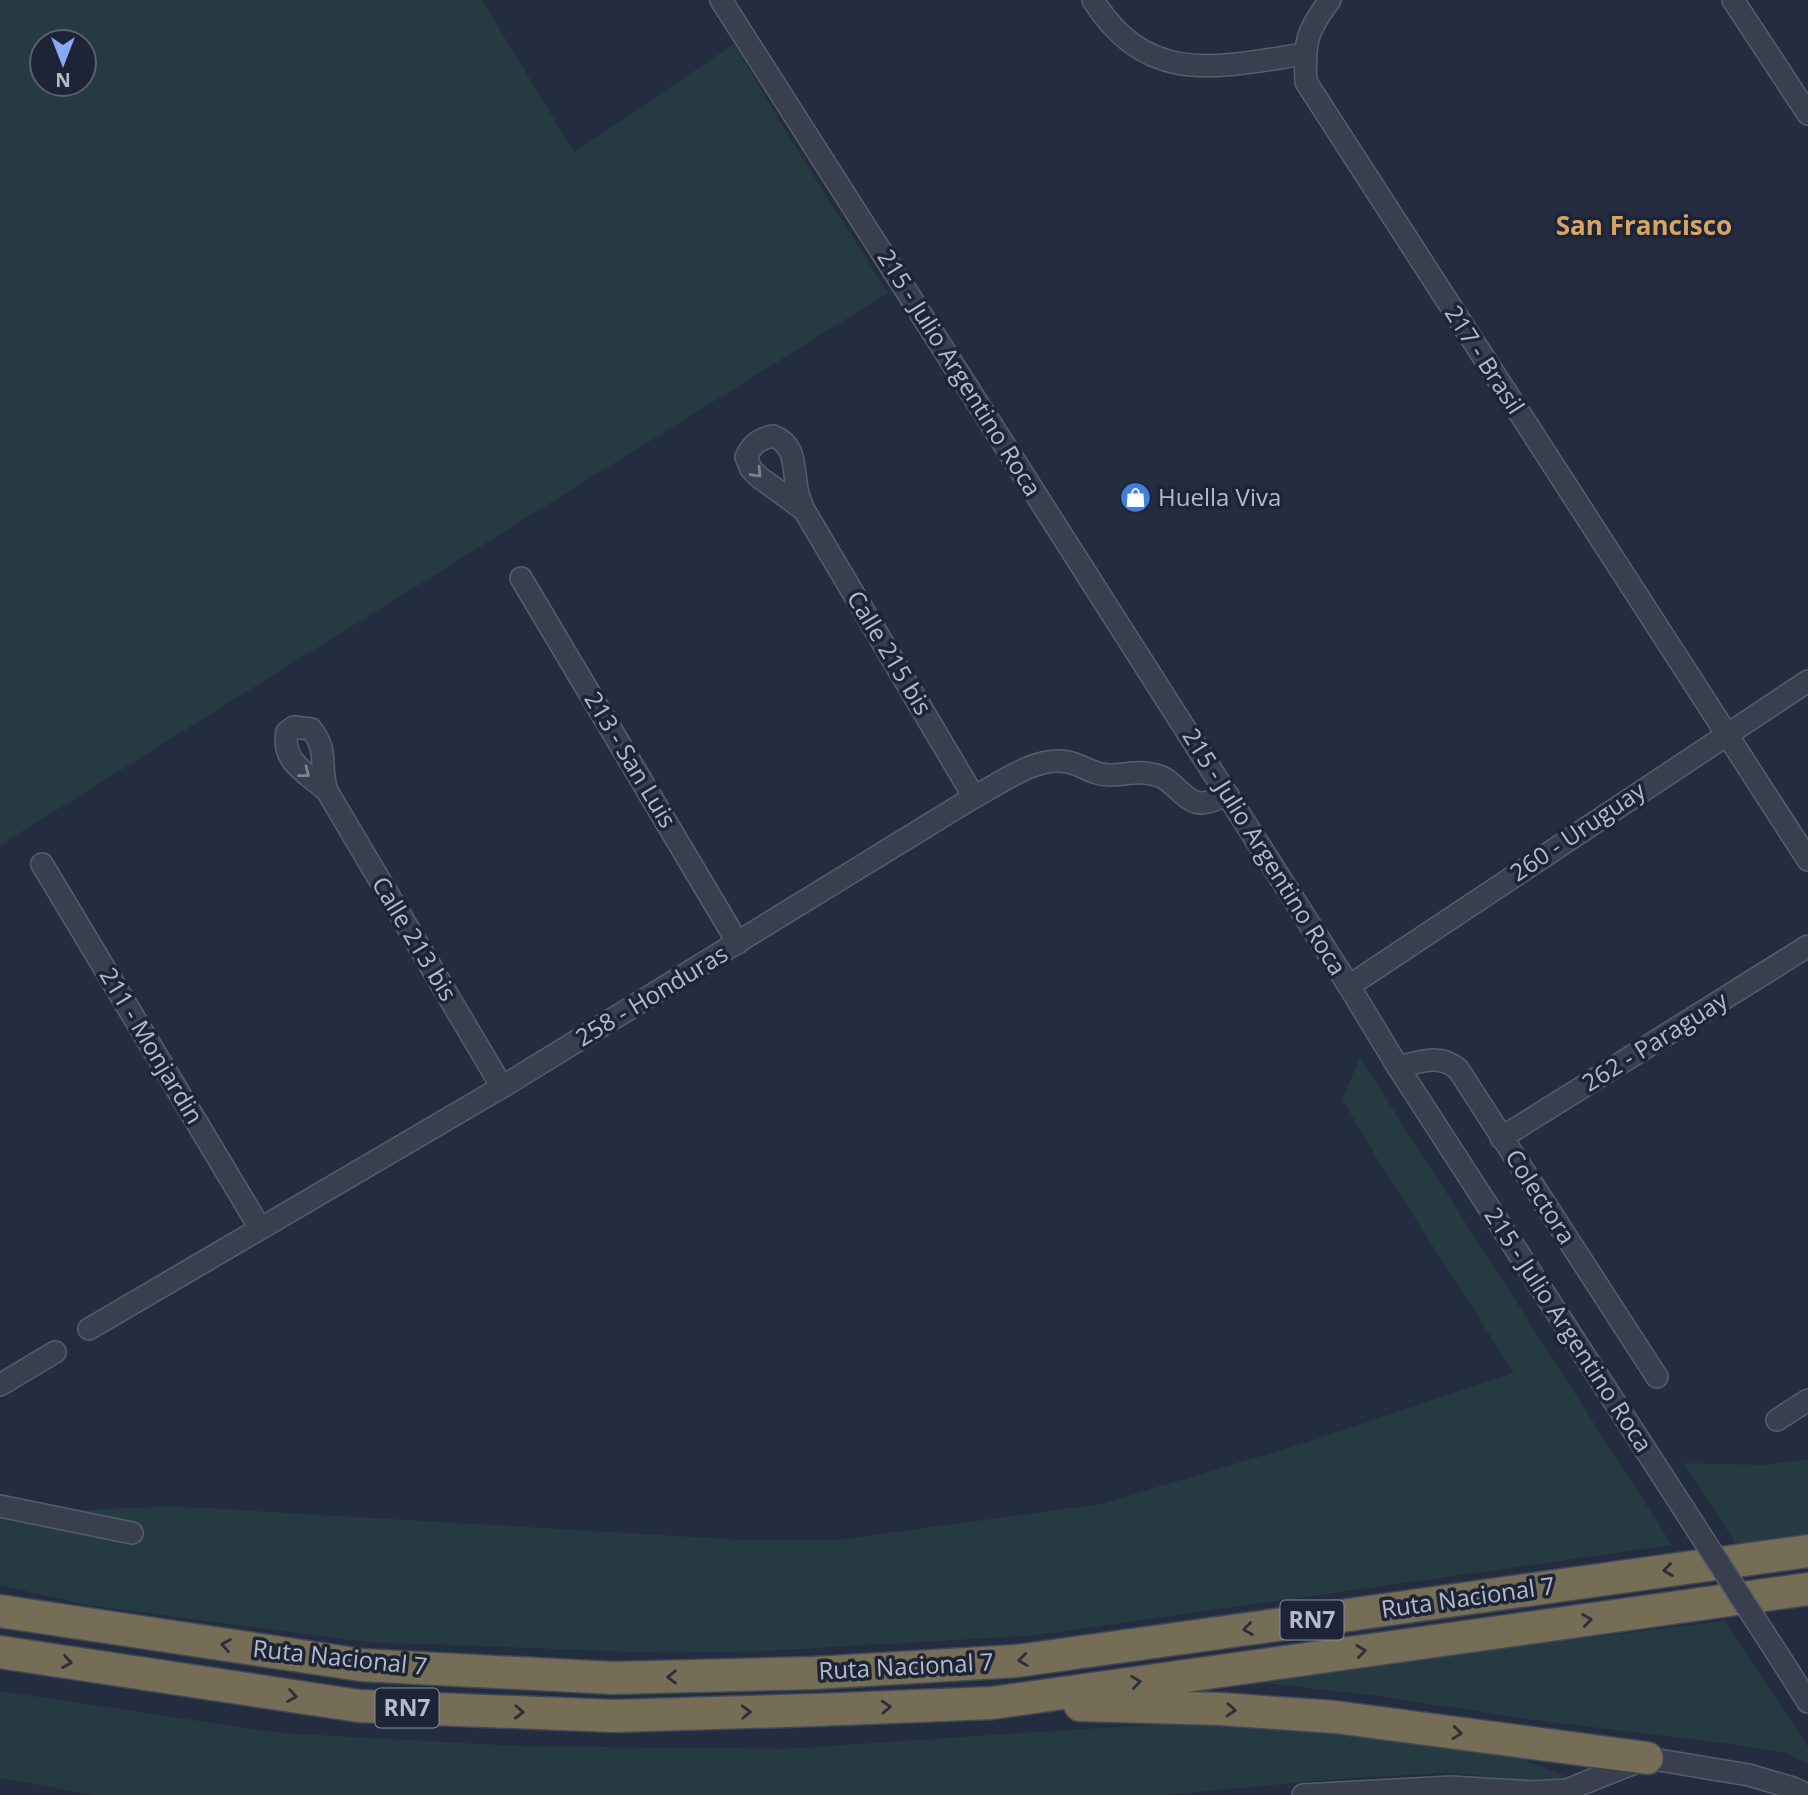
<svg xmlns="http://www.w3.org/2000/svg" width="1808" height="1795" font-family="'Open Sans',sans-serif">
  <rect width="100%" height="100%" fill="#242d40"/>
  <g fill="#263a41" fill-rule="evenodd">
    <path d="M0,0h482l92,152 160,-108 55,93 99,156 -888,552zM42,42h42v42h-42z"/>
    <polygon points="1360,1058 1672,1545 1029,1636 760,1651 668,1653 366,1642 87,1605 0,1585 0,1508 52,1512 170,1506 745,1540 837,1540 1101,1504 1305,1443 1514,1373 1378,1160 1342,1099"/>
    <polygon points="1808,1459 1808,1535 1737,1545 1683,1463 1764,1465"/>
    <polygon points="1725,1621 1808,1747 1808,1764 1786,1753 1731,1744 1534,1720 1378,1696 1239,1680"/>
    <polygon points="0,1691 280,1733 520,1746 782,1749 1129,1726 1231,1722 1385,1738 1519,1758 1568,1777 1535,1781 1452,1773 1348,1778 1164,1795 94,1795 0,1778"/>
  </g>
  <g fill="none" stroke-linecap="round" stroke-linejoin="round">
    <defs>
      <g id="minor">
        <polyline points="721,0 1349,986 1398,1067 1700,1534"/>
        <path d="M1093,0c54,87 125,67 211,54"/>
        <path d="M1330,0c-24,32 -26,42 -24,82l502,778"/>
        <polyline points="1733,0 1808,114"/>
        <path d="M804,510l-45,-33 -8,-8 -5,-12c6,-13 13,-18 27,-21 24,9 20,32 24,53 1,7 4,14 7,21l170,287"/>
        <polyline points="521,578 738,943"/>
        <path d="M327,791c-20,-18 -46,-29 -40,-59l7,-5 17,2c18,21 8,39 16,62l175,296"/>
        <polyline points="42,864 260,1228"/>
        <polyline points="1349,986 1808,681"/>
        <path d="M1398,1067c22,-5 41,-14 60,2l199,308"/>
        <polyline points="1501,1138 1808,946"/>
        <path d="M89,1329l413,-242 472,-290c27,-14 63,-42 94,-35 15,3 25,13 41,13 19,0 34,-6 53,2 13,6 25,27 40,26 8,0 18,-6 26,-8"/>
        <polyline points="0,1385 55,1352"/>
        <polyline points="1777,1420 1808,1400"/>
        <polyline points="0,1506 132,1533"/>
        <polyline points="1784,1664 1808,1702"/>
        <polyline points="1303,1795 1451,1787 1532,1792 1567,1790 1647,1758 1749,1775 1793,1788 1807,1795"/>
      </g>
      <g id="highway">
        <polyline points="0,1611 361,1665 613,1678 814,1673 1017,1661 1808,1551"/>
        <polyline points="0,1652 359,1706 614,1716 817,1710 992,1703 1808,1589"/>
        <polyline points="1080,1705 1220,1709 1335,1717 1647,1758"/>
      </g>
    </defs>
    <use href="#minor" stroke="#565d6d" stroke-width="24"/>
    <use href="#highway" stroke="#404757" stroke-width="35"/>
    <use href="#minor" stroke="#393f4f" stroke-width="21"/>
    <use href="#highway" stroke="#756d55" stroke-width="32"/>
    <defs>
      <polyline id="minor-bridge" points="1700,1534 1784,1664"/>
    </defs>
    <use href="#minor-bridge" stroke="#565d6d" stroke-width="24" stroke-linecap="butt"/>
    <use href="#minor-bridge" stroke="#393f4f" stroke-width="21"/>
  </g>
  <defs><path id="oneway-chevron" d="M-2-3.5L2.5 0L-2 3.5" fill="none" stroke-width="1.6" stroke-linecap="round" stroke-linejoin="round" transform="scale(1.75)"/></defs>
  <g stroke="#7d8393">
    <use href="#oneway-chevron" transform="translate(757 473) rotate(46)"/>
    <use href="#oneway-chevron" transform="translate(305 773) rotate(38)"/>
  </g>
  <g stroke="#2a2f3a">
    <use href="#oneway-chevron" transform="translate(1668 1570) rotate(172)"/>
    <use href="#oneway-chevron" transform="translate(1587 1620) rotate(-8)"/>
    <use href="#oneway-chevron" transform="translate(1248 1629) rotate(172)"/>
    <use href="#oneway-chevron" transform="translate(226 1645) rotate(-171)"/>
    <use href="#oneway-chevron" transform="translate(1361 1651) rotate(-8)"/>
    <use href="#oneway-chevron" transform="translate(1023 1660) rotate(173)"/>
    <use href="#oneway-chevron" transform="translate(67 1662) rotate(9)"/>
    <use href="#oneway-chevron" transform="translate(672 1677) rotate(179)"/>
    <use href="#oneway-chevron" transform="translate(1136 1682) rotate(-8)"/>
    <use href="#oneway-chevron" transform="translate(292 1696) rotate(9)"/>
    <use href="#oneway-chevron" transform="translate(886 1707) rotate(-3)"/>
    <use href="#oneway-chevron" transform="translate(1231 1710) rotate(4)"/>
    <use href="#oneway-chevron" transform="translate(519 1712) rotate(2)"/>
    <use href="#oneway-chevron" transform="translate(746 1712) rotate(-2)"/>
    <use href="#oneway-chevron" transform="translate(1457 1733) rotate(7)"/>
  </g>
  <defs>
    <symbol id="shop-disc" viewBox="-11 -11 22 22"><circle r="9.5" fill="#3f7fe0" stroke="#1d2435"/><path d="M-5-2.5h2.3a2.7 3.5 0 0 1 5.4 0H5L5.5 6h-11ZM-1.5-2.5h3a1.5 2.3 0 0 0-3 0Z" fill="#fff"/></symbol>
  </defs>
  <g fill-rule="evenodd">
    <use href="#shop-disc" x="1118" y="480" width="35" height="35"/>
  </g>
  <g text-anchor="middle" stroke-width="7" stroke-linejoin="round" paint-order="stroke">
    <g fill="#1d2435" stroke="#878d9d" stroke-width="2">
      <rect x="1280.5" y="1600.5" width="63" height="39" rx="5"/>
      <rect x="375.5" y="1688.5" width="63" height="39" rx="5"/>
    </g>
    <g font-size="23" font-weight="bold" fill="#b5baca">
      <text x="1312" y="1628">RN7</text>
      <text x="407" y="1716">RN7</text>
    </g>
    <g font-size="24" fill="#b5baca" stroke="#1d2435">
      <text transform="translate(1484 360) rotate(57)" y="8">217 - Brasil</text>
      <text transform="translate(959 373) rotate(58)" y="8">215 - Julio Argentino Roca</text>
      <text transform="translate(889 653) rotate(59)" y="8">Calle 215 bis</text>
      <text transform="translate(630 760) rotate(59)" y="8">213 - San Luis</text>
      <text transform="translate(1578 832) rotate(-34)" y="8">260 - Uruguay</text>
      <text transform="translate(1264 852) rotate(58)" y="8">215 - Julio Argentino Roca</text>
      <text transform="translate(414 939) rotate(59)" y="8">Calle 213 bis</text>
      <text transform="translate(652 996) rotate(-31)" y="8">258 - Honduras</text>
      <text transform="translate(1655 1042) rotate(-32)" y="8">262 - Paraguay</text>
      <text transform="translate(151 1046) rotate(59)" y="8">211 - Monjardin</text>
      <text transform="translate(1540 1197) rotate(57)" y="8">Colectora</text>
      <text transform="translate(1568 1330) rotate(57)" y="8">215 - Julio Argentino Roca</text>
      <text transform="translate(1468 1598) rotate(-8)" y="8">Ruta Nacional 7</text>
      <text transform="translate(340 1658) rotate(6)" y="8">Ruta Nacional 7</text>
      <text transform="translate(906 1667) rotate(-3)" y="8">Ruta Nacional 7</text>
    </g>
    <g font-size="24" fill="#b5baca" stroke="#1d2435" text-anchor="start">
      <text x="1158" y="506">Huella Viva</text>
    </g>
    <g font-size="26" font-weight="bold" fill="#d7a463" stroke="#1d2435">
      <text x="1644" y="235">San Francisco</text>
    </g>
  </g>
  <g transform="translate(63 63) rotate(180)"><circle r="33" fill="#1d2435" stroke="#5a6071" stroke-width="2"/>
  <path d="M0-5L12 26L0 18L-12 26Z" fill="#8ba7f9"/>
  <text y="-10" font-size="19" font-weight="bold" text-anchor="middle" fill="#b5baca">N</text>
  </g>
</svg>
